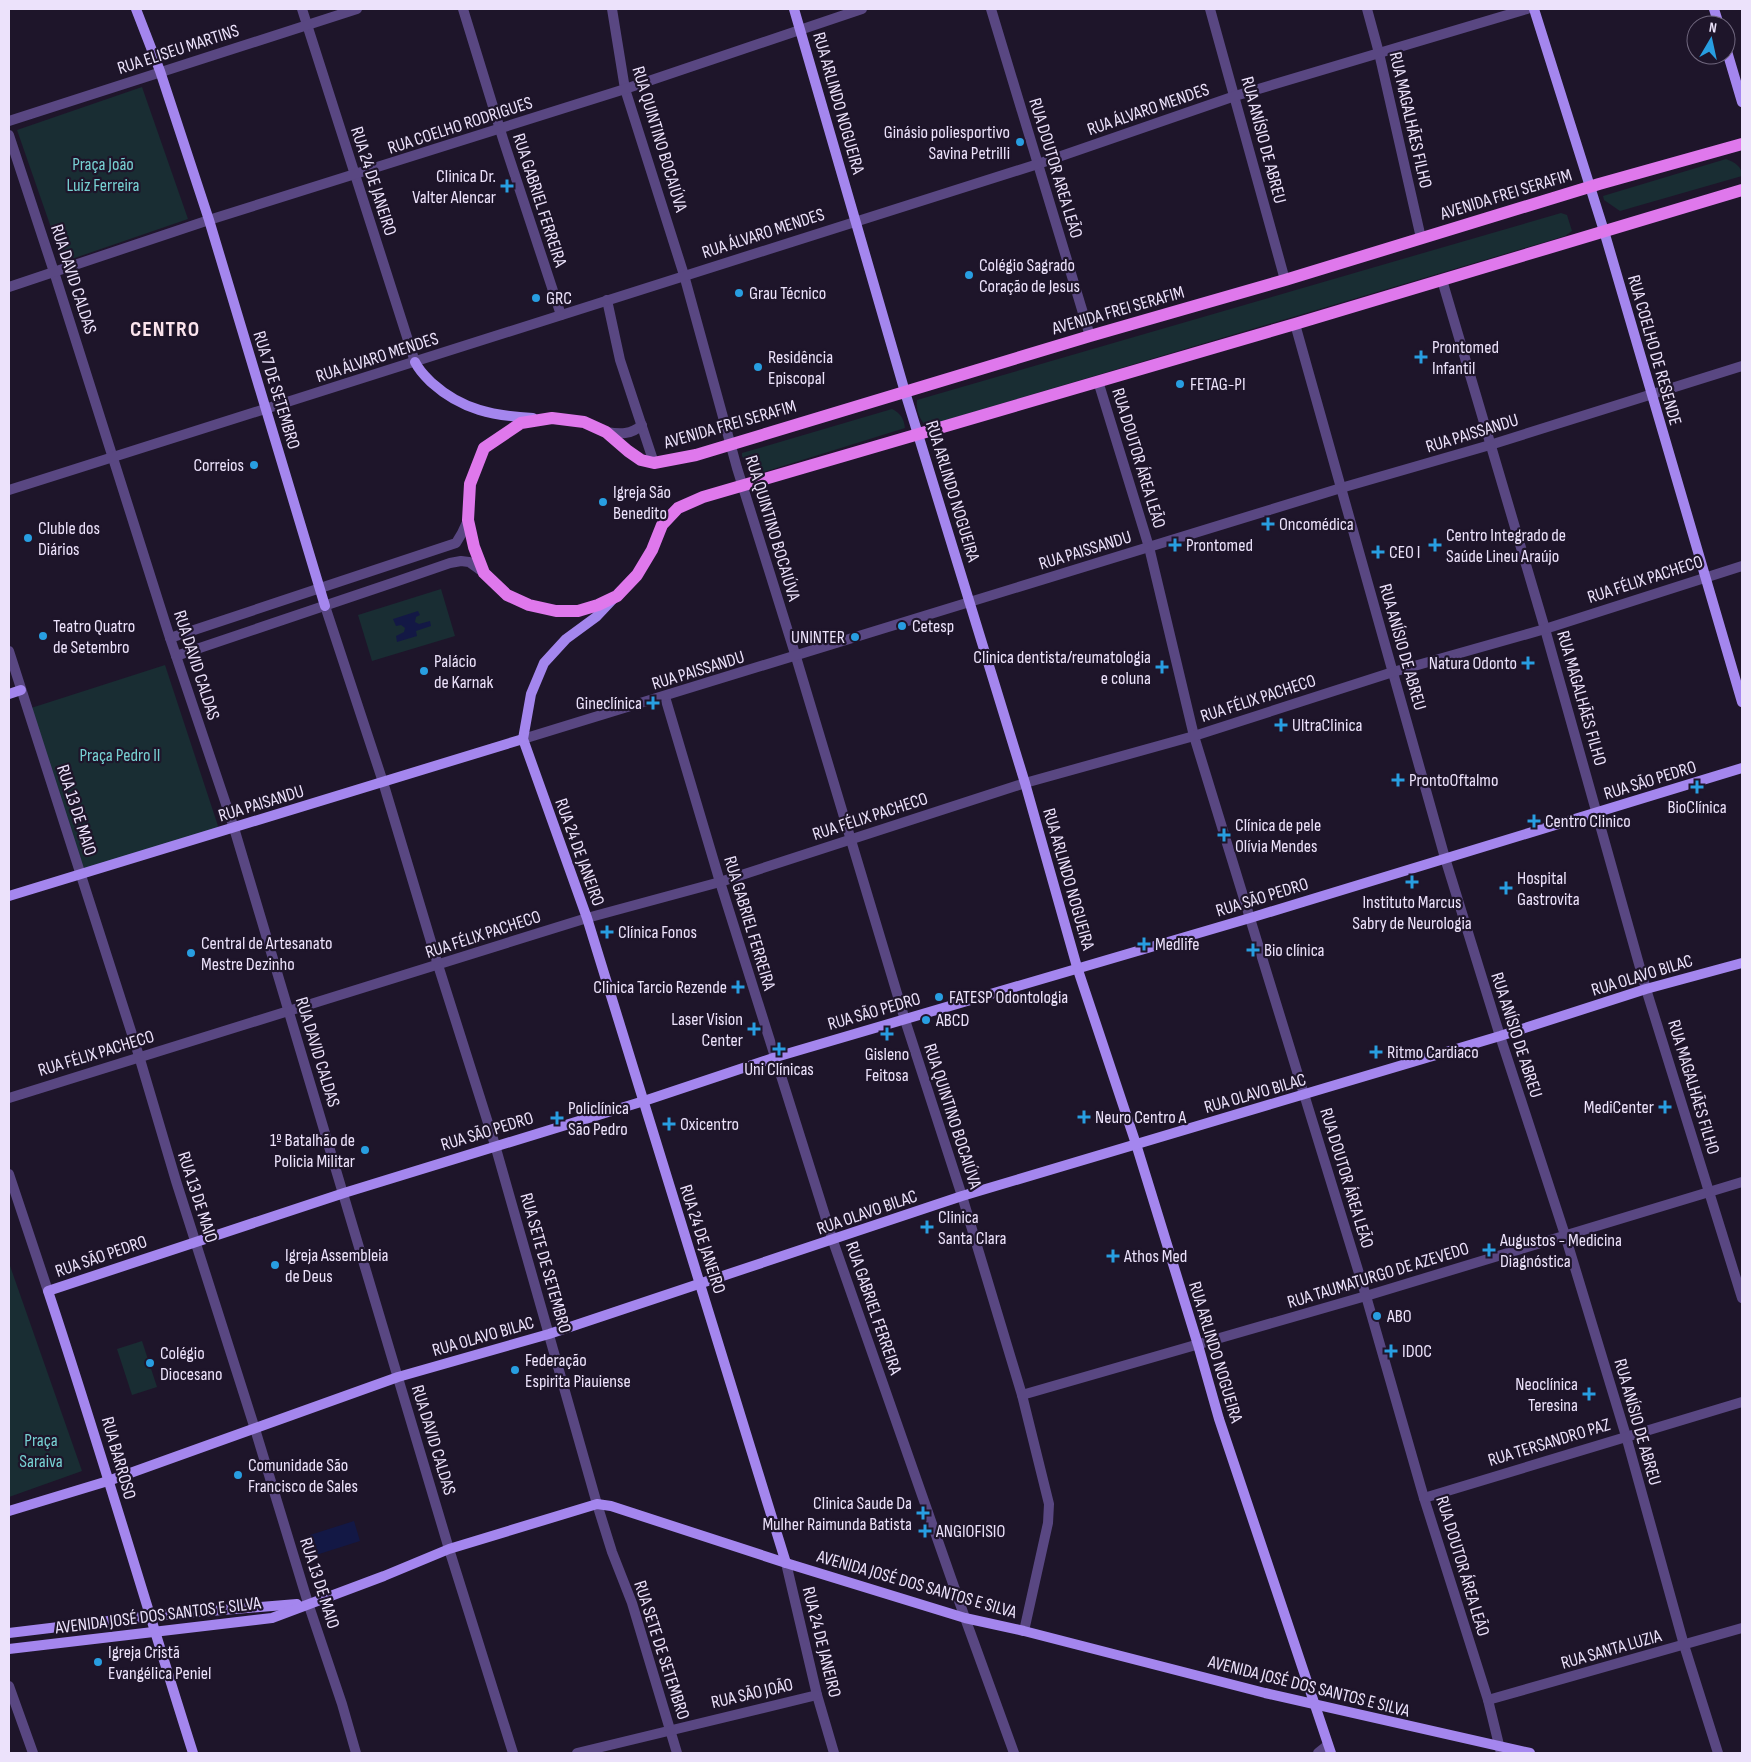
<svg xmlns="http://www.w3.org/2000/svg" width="1751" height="1762" font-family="'Sofia Sans Condensed',sans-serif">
  <rect width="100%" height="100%" fill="#1e152a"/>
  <g fill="#192d33">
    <polygon points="142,87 188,219 63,262 17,130"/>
    <path d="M1726,159c8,3 16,7 16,17l-122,35 -16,-11 -1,-4z"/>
    <path d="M1561,213l6,2 5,16 -7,5 -639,190c-7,-7 -10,-17 -9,-26z"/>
    <path d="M892,409c8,4 12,9 13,19l-145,45 -12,-8 -6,-9v-3l14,-4z"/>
    <polygon points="441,589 455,636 372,661 358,615"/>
    <polygon points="165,665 219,829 82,870 28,709"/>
    <polygon points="9,1263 82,1471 9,1497"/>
    <polygon points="142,1341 157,1387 132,1395 117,1349"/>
  </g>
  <g fill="#131845">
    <polygon points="418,611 420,615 416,617 415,622 419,624 430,621 431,626 416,631 417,636 397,642 396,636 404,632 405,628 401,625 396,626 393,619"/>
    <polygon points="354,1521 360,1541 316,1555 310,1535"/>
  </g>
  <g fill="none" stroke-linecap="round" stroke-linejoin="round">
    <g stroke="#594782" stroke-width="10">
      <polyline points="302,9 415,362"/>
      <polyline points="463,9 503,139 561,315"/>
      <polyline points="612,9 625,89 684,275 737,468 796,657 905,1020 962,1196 1022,1395 1049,1504 1048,1523 1024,1631"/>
      <polyline points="991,9 1090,336"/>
      <polyline points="1210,9 1285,280"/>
      <polyline points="1367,9 1379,53 1421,238"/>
      <polyline points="9,121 357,9"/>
      <polyline points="9,135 55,275 170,638 234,828 449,1549 513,1753"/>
      <polyline points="1442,280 1545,629 1646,989 1742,1298"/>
      <polyline points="9,287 209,220 625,89 862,9"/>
      <polyline points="607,300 620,360 654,463"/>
      <polyline points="1295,324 1445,858 1500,1036 1565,1235 1626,1436 1684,1645 1718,1753"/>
      <polyline points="1098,381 1149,547 1194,736 1366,1296 1424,1498 1488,1700 1501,1753"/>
      <path d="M606,432c14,2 25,3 36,-7"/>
      <polyline points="9,490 1038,164 1235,96 1527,9"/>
      <polyline points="325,606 383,782 438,965 495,1145 597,1504 612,1552 632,1603 677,1753"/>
      <polyline points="170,638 456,543 462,533 468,520"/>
      <polyline points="9,651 139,1056 176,1181 255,1429 308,1603 342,1704 356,1753"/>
      <polyline points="176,656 395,582 450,563 461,561 469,562 483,572"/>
      <polyline points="665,697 720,882 833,1241 965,1618 1014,1753"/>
      <polyline points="523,739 1341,488 1490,445 1742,366"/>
      <polyline points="9,1098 587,918 720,882 1025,783 1194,736 1393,672 1545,629 1742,566"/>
      <polyline points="9,1174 48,1291"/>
      <polyline points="1022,1395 1366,1296 1742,1182"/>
      <polyline points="1424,1498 1742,1402"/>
      <polyline points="786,1563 817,1695 834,1753"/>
      <polyline points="9,1686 33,1753"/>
      <polyline points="1488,1700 1742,1628"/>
      <polyline points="577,1753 817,1695"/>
      <polyline points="1318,1753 1328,1745"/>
    </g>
    <g stroke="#a486ee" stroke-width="10">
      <polyline points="136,9 160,71 209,220 325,606"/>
      <polyline points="794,9 905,392 1025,783 1077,967 1136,1144 1198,1345 1219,1419 1331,1753"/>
      <polyline points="1534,9 1604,231 1742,702"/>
      <polyline points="1714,9 1719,25"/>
      <polyline points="1726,48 1742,102"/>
      <path d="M415,362c5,10 10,14 17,21 30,27 62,33 101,35"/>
      <polyline points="613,599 596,617 566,639 544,663 531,694 523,739 587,918 786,1563"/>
      <polyline points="9,694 21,690"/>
      <polyline points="9,896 523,739"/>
      <polyline points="9,1511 108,1481 398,1377 549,1334 962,1196 1500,1036 1646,989 1742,963"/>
      <polyline points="9,1633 150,1616 297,1604"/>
      <polyline points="9,1649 272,1618 384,1576 449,1549 597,1504 611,1506 786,1563 965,1618 1024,1631 1265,1693 1530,1753"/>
      <path d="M193,1753c-49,-154 -94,-309 -145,-462l296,-98 300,-92 132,-44 474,-139 492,-150"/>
    </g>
    <polyline stroke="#df78ec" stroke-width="12" points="1742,144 1599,184 1285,280 1090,336 696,455 654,463 641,460 628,451 606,432 584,422 552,418 521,423 484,448 470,484 468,520 474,547 484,573 507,595 529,605 556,611 578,611 598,605 617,596 637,575 652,550 662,525 678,508 703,497 1295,324 1742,190"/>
  </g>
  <g fill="#289ee1" stroke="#1e152a" stroke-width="2">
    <circle cx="1020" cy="142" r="5"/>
    <path d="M504.5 178.5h5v5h5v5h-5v5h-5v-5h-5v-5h5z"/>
    <circle cx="969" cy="275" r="5"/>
    <circle cx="739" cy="293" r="5"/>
    <circle cx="536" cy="298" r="5"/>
    <path d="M1418.5 349.5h5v5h5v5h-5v5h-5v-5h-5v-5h5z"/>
    <circle cx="758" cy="367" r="5"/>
    <circle cx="1180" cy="384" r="5"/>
    <circle cx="254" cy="465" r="5"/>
    <circle cx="603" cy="502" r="5"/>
    <path d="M1265.5 516.5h5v5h5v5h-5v5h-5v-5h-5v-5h5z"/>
    <circle cx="28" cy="538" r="5"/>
    <path d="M1172.5 537.5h5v5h5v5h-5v5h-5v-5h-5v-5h5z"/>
    <path d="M1432.5 537.5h5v5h5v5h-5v5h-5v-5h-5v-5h5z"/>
    <path d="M1375.5 544.5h5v5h5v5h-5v5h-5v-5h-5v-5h5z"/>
    <circle cx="902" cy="626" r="5"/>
    <circle cx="43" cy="636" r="5"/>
    <circle cx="855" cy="637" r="5"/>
    <path d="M1525.5 655.5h5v5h5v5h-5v5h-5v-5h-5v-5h5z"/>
    <path d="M1159.5 659.5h5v5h5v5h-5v5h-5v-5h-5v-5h5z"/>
    <circle cx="424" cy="671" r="5"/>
    <path d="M650.5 695.5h5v5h5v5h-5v5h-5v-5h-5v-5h5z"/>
    <path d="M1278.5 717.5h5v5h5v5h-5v5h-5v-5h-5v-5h5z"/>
    <path d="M1395.5 772.5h5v5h5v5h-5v5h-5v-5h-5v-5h5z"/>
    <path d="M1694.5 779.5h5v5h5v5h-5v5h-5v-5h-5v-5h5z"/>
    <path d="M1531.5 813.5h5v5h5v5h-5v5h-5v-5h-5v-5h5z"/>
    <path d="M1221.5 827.5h5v5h5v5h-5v5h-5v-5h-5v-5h5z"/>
    <path d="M1409.5 874.5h5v5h5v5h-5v5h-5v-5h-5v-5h5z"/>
    <path d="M1503.5 880.5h5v5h5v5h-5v5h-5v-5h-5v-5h5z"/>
    <path d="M604.5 924.5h5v5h5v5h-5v5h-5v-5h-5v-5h5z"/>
    <path d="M1141.5 936.5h5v5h5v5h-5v5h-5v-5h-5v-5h5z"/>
    <path d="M1250.5 942.5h5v5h5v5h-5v5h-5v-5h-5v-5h5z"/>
    <circle cx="191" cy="953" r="5"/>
    <path d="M735.5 979.5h5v5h5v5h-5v5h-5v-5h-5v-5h5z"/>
    <circle cx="939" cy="997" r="5"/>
    <circle cx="926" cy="1020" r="5"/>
    <path d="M751.5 1021.5h5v5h5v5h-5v5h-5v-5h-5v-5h5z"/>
    <path d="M884.5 1026.5h5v5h5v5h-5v5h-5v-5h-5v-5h5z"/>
    <path d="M776.5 1041.5h5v5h5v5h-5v5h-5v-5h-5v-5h5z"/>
    <path d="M1373.5 1044.5h5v5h5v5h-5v5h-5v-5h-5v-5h5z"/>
    <path d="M1662.5 1099.5h5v5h5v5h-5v5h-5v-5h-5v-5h5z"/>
    <path d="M1081.5 1109.5h5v5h5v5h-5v5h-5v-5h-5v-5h5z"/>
    <path d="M554.5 1110.5h5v5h5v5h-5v5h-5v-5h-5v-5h5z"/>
    <path d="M666.5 1116.5h5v5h5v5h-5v5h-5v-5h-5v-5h5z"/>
    <circle cx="365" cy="1150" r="5"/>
    <path d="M924.5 1219.5h5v5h5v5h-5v5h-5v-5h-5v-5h5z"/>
    <path d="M1486.5 1242.5h5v5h5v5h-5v5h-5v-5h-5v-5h5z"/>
    <path d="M1110.5 1248.5h5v5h5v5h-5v5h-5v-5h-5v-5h5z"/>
    <circle cx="275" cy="1265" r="5"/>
    <circle cx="1377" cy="1316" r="5"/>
    <path d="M1388.5 1343.5h5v5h5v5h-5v5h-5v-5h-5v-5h5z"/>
    <circle cx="150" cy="1363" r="5"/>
    <circle cx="515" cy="1370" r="5"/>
    <path d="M1586.5 1386.5h5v5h5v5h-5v5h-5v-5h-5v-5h5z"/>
    <circle cx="238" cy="1475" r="5"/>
    <path d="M920.5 1505.5h5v5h5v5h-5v5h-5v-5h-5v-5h5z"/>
    <path d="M922.5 1523.5h5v5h5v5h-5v5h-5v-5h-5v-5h5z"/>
    <circle cx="98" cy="1662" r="5"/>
  </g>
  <g text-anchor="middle" stroke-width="4.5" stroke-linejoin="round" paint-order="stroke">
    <g font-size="18" fill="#ece2fb" stroke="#1e152a">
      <text transform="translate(178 49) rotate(-18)" y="6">RUA ELISEU MARTINS</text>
      <text transform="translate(839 103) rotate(74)" y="6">RUA ARLINDO NOGUEIRA</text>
      <text transform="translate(1148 109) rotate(-19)" y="6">RUA ÁLVARO MENDES</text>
      <text transform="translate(1411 120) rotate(77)" y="6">RUA MAGALHÃES FILHO</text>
      <text transform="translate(460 125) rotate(-18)" y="6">RUA COELHO RODRIGUES</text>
      <text transform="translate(660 139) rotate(73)" y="6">RUA QUINTINO BOCAIÚVA</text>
      <text transform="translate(1264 140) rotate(75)" y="6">RUA ANÍSIO DE ABREU</text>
      <text transform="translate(1056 168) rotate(73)" y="6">RUA DOUTOR AREA LEÃO</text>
      <text transform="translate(374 181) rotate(72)" y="6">RUA 24 DE JANEIRO</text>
      <text transform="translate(1506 194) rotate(-17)" y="6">AVENIDA FREI SERAFIM</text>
      <text transform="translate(540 200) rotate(72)" y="6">RUA GABRIEL FERREIRA</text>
      <text transform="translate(763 233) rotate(-18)" y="6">RUA ÁLVARO MENDES</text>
      <text transform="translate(74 279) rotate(72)" y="6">RUA DAVID CALDAS</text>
      <text transform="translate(1118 310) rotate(-16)" y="6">AVENIDA FREI SERAFIM</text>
      <text transform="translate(1655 350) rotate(74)" y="6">RUA COELHO DE RESENDE</text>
      <text transform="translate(377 357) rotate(-18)" y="6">RUA ÁLVARO MENDES</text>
      <text transform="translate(277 390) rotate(73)" y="6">RUA 7 DE SETEMBRO</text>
      <text transform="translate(730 424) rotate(-16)" y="6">AVENIDA FREI SERAFIM</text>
      <text transform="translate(1472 433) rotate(-17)" y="6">RUA PAISSANDU</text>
      <text transform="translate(1139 458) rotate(73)" y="6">RUA DOUTOR ÁREA LEÃO</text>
      <text transform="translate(953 491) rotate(73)" y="6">RUA ARLINDO NOGUEIRA</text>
      <text transform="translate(773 528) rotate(73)" y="6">RUA QUINTINO BOCAIÚVA</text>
      <text transform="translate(1085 550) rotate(-17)" y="6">RUA PAISSANDU</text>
      <text transform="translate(1645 579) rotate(-18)" y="6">RUA FÉLIX PACHECO</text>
      <text transform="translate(1403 647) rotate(74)" y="6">RUA ANÍSIO DE ABREU</text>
      <text transform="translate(197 665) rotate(72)" y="6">RUA DAVID CALDAS</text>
      <text transform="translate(698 670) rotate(-17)" y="6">RUA PAISSANDU</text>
      <text transform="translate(1258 698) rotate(-18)" y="6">RUA FÉLIX PACHECO</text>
      <text transform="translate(1582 698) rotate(74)" y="6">RUA MAGALHÃES FILHO</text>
      <text transform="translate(1650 780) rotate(-17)" y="6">RUA SÃO PEDRO</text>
      <text transform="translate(261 803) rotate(-17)" y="6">RUA PAISANDU</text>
      <text transform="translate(77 810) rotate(72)" y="6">RUA 13 DE MAIO</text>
      <text transform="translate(870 816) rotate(-18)" y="6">RUA FÉLIX PACHECO</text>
      <text transform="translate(580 852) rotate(70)" y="6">RUA 24 DE JANEIRO</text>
      <text transform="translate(1069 879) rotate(74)" y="6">RUA ARLINDO NOGUEIRA</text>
      <text transform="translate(1262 897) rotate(-17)" y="6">RUA SÃO PEDRO</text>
      <text transform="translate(750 923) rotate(73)" y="6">RUA GABRIEL FERREIRA</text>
      <text transform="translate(483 934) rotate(-18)" y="6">RUA FÉLIX PACHECO</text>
      <text transform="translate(1642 975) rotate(-17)" y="6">RUA OLAVO BILAC</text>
      <text transform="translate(874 1011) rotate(-16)" y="6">RUA SÃO PEDRO</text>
      <text transform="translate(1517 1035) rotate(72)" y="6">RUA ANÍSIO DE ABREU</text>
      <text transform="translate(318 1052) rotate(73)" y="6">RUA DAVID CALDAS</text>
      <text transform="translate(96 1053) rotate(-17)" y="6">RUA FÉLIX PACHECO</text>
      <text transform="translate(1694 1087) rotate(73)" y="6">RUA MAGALHÃES FILHO</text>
      <text transform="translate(1255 1093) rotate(-16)" y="6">RUA OLAVO BILAC</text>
      <text transform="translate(953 1116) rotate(72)" y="6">RUA QUINTINO BOCAIÚVA</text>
      <text transform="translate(487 1131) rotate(-17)" y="6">RUA SÃO PEDRO</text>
      <text transform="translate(1347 1178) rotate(73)" y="6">RUA DOUTOR ÁREA LEÃO</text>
      <text transform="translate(198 1197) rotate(72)" y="6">RUA 13 DE MAIO</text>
      <text transform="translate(867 1212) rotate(-19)" y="6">RUA OLAVO BILAC</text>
      <text transform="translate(703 1239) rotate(72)" y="6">RUA 24 DE JANEIRO</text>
      <text transform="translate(101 1256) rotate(-19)" y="6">RUA SÃO PEDRO</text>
      <text transform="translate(546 1263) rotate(74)" y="6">RUA SETE DE SETEMBRO</text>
      <text transform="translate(1378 1275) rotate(-17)" y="6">RUA TAUMATURGO DE AZEVEDO</text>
      <text transform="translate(874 1308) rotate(71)" y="6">RUA GABRIEL FERREIRA</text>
      <text transform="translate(483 1336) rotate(-16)" y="6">RUA OLAVO BILAC</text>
      <text transform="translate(1216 1352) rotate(73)" y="6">RUA ARLINDO NOGUEIRA</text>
      <text transform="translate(1638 1422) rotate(74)" y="6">RUA ANÍSIO DE ABREU</text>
      <text transform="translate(434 1440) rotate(73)" y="6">RUA DAVID CALDAS</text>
      <text transform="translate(1549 1442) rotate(-17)" y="6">RUA TERSANDRO PAZ</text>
      <text transform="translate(119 1458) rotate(74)" y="6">RUA BARROSO</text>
      <text transform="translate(1463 1566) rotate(73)" y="6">RUA DOUTOR ÁREA LEÃO</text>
      <text transform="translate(320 1583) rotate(72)" y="6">RUA 13 DE MAIO</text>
      <text transform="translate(917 1584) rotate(16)" y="6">AVENIDA JOSÉ DOS SANTOS E SILVA</text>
      <text transform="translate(158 1615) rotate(-7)" y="6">AVENIDA JOSÉ DOS SANTOS E SILVA</text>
      <text transform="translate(822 1642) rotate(76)" y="6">RUA 24 DE JANEIRO</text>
      <text transform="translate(1611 1649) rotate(-16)" y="6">RUA SANTA LUZIA</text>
      <text transform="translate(662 1650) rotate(72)" y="6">RUA SETE DE SETEMBRO</text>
      <text transform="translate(1309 1686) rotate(14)" y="6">AVENIDA JOSÉ DOS SANTOS E SILVA</text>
      <text transform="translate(752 1693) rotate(-13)" y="6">RUA SÃO JOÃO</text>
    </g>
    <g font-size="18" fill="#ece2fb" stroke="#1e152a" text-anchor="start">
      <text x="1010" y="138" text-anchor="end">Ginásio poliesportivo<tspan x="1010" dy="21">Savina Petrilli</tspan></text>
      <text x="496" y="182" text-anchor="end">Clinica Dr.<tspan x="496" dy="21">Valter Alencar</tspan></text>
      <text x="979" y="271">Colégio Sagrado<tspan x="979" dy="21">Coração de Jesus</tspan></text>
      <text x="749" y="299">Grau Técnico</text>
      <text x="546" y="304">GRC</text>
      <text x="1432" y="353">Prontomed<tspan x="1432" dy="21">Infantil</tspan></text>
      <text x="768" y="363">Residência<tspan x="768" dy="21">Episcopal</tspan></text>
      <text x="1190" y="390">FETAG-PI</text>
      <text x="244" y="471" text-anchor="end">Correios</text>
      <text x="613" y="498">Igreja São<tspan x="613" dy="21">Benedito</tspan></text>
      <text x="1279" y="530">Oncomédica</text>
      <text x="38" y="534">Cluble dos<tspan x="38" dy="21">Diários</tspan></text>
      <text x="1446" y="541">Centro Integrado de<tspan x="1446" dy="21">Saúde Lineu Araújo</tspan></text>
      <text x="1186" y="551">Prontomed</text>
      <text x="1389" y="558">CEO I</text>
      <text x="53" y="632">Teatro Quatro<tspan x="53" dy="21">de Setembro</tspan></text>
      <text x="912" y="632">Cetesp</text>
      <text x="845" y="643" text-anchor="end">UNINTER</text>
      <text x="1151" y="663" text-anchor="end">Clinica dentista/reumatologia<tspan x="1151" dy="21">e coluna</tspan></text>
      <text x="434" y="667">Palácio<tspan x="434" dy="21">de Karnak</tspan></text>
      <text x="1517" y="669" text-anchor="end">Natura Odonto</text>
      <text x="642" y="709" text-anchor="end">Gineclínica</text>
      <text x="1292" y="731">UltraClinica</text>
      <text x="1409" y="786">ProntoOftalmo</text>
      <text x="1697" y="813" text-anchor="middle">BioClínica</text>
      <text x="1545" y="827">Centro Clinico</text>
      <text x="1235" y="831">Clínica de pele<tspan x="1235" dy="21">Olívia Mendes</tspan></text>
      <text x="1517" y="884">Hospital<tspan x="1517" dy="21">Gastrovita</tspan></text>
      <text x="1412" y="908" text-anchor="middle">Instituto Marcus<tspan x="1412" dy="21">Sabry de Neurologia</tspan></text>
      <text x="618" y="938">Clínica Fonos</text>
      <text x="201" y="949">Central de Artesanato<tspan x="201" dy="21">Mestre Dezinho</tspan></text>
      <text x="1155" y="950">Medlife</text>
      <text x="1264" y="956">Bio clínica</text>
      <text x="727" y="993" text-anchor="end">Clinica Tarcio Rezende</text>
      <text x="949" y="1003">FATESP Odontologia</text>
      <text x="743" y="1025" text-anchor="end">Laser Vision<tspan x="743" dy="21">Center</tspan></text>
      <text x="936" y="1026">ABCD</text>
      <text x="1387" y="1058">Ritmo Cardiaco</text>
      <text x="887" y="1060" text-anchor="middle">Gisleno<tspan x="887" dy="21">Feitosa</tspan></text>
      <text x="779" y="1075" text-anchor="middle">Uni Clínicas</text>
      <text x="1654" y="1113" text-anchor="end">MediCenter</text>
      <text x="568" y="1114">Policlínica<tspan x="568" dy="21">São Pedro</tspan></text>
      <text x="1095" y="1123">Neuro Centro A</text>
      <text x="680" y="1130">Oxicentro</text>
      <text x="355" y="1146" text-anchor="end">1º Batalhão de<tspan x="355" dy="21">Policia Militar</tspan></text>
      <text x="938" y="1223">Clinica<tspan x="938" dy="21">Santa Clara</tspan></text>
      <text x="1500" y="1246">Augustos - Medicina<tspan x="1500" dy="21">Diagnóstica</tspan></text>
      <text x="285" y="1261">Igreja Assembleia<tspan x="285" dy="21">de Deus</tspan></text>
      <text x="1124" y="1262">Athos Med</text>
      <text x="1387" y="1322">ABO</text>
      <text x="1402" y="1357">IDOC</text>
      <text x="160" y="1359">Colégio<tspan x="160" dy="21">Diocesano</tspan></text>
      <text x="525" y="1366">Federação<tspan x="525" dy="21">Espirita Piauiense</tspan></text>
      <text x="1578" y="1390" text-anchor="end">Neoclínica<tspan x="1578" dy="21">Teresina</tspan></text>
      <text x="248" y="1471">Comunidade São<tspan x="248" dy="21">Francisco de Sales</tspan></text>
      <text x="912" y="1509" text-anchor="end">Clinica Saude Da<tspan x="912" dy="21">Mulher Raimunda Batista</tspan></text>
      <text x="936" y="1537">ANGIOFISIO</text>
      <text x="108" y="1658">Igreja Cristã<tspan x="108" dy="21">Evangélica Peniel</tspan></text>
    </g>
    <g font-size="18" fill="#77d1d3" stroke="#1e152a">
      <text x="103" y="170">Praça João<tspan x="103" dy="21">Luiz Ferreira</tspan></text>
      <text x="120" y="761">Praça Pedro II</text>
      <text x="41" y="1446">Praça<tspan x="41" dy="21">Saraiva</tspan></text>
    </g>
    <g font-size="22" font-weight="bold" letter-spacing="1" fill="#fbe4ed" stroke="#1e152a">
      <text x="165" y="336">CENTRO</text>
    </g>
  </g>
  <rect width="1751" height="1762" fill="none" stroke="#ece2fb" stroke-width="20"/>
  <g transform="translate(1711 40) rotate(9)"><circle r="24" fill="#1e152a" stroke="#70677e"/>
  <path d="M0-4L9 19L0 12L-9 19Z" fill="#289ee1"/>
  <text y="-8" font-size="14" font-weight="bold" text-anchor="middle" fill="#ece2fb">N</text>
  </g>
</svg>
